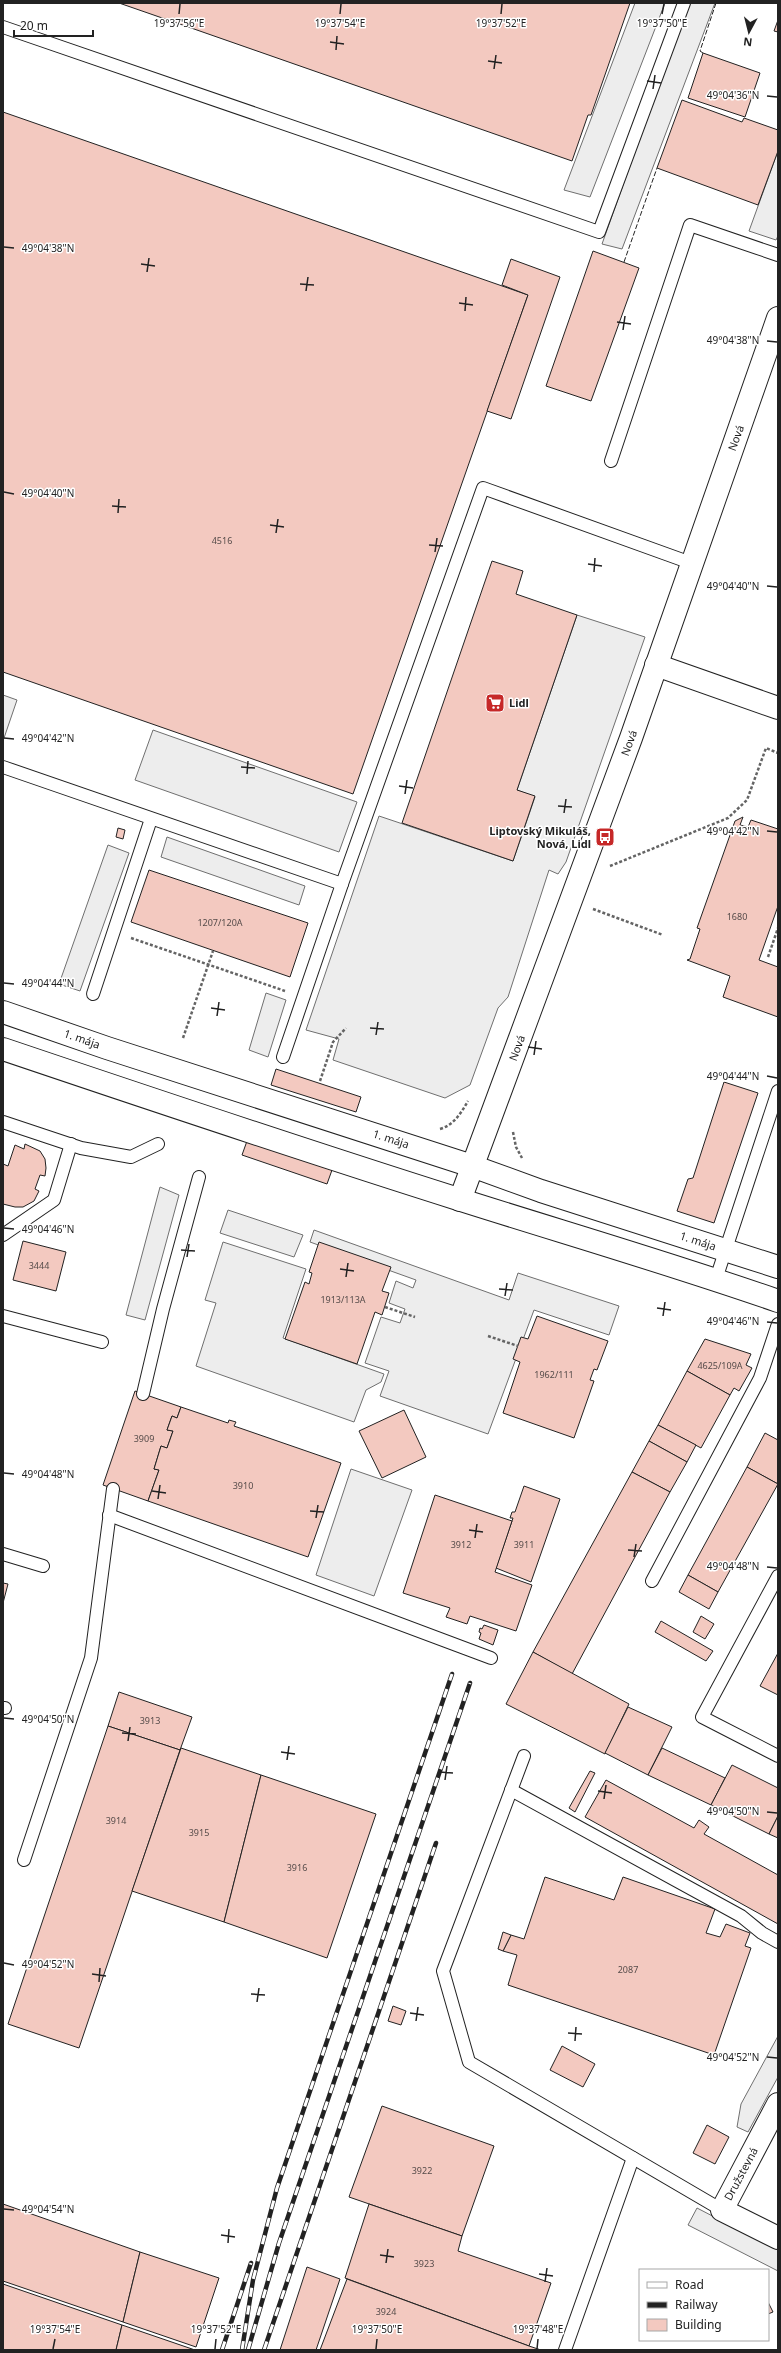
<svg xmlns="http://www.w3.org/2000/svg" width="781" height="2353" font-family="'Noto Sans',sans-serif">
  <rect width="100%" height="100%" fill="#fff"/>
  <g fill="#ededed" stroke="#6f6f6f">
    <polygon points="635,3 665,3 590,197 564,190"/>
    <polygon points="688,3 715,3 622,249 602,244"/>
    <polygon points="778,151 778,236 776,240 749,231"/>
    <polygon points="577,615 645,637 566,862 558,874 549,870 508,997 498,1008 470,1085 445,1098 333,1060 339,1039 306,1030 379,816 513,861 535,797 517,790"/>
    <polygon points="3,695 17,700 3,741"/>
    <polygon points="153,730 357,802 339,852 135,780"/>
    <polygon points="167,837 305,886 299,905 161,857"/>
    <polygon points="108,845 129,853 80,991 59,984"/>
    <polygon points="266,993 286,1000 268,1057 249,1050"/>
    <polygon points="160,1187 179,1195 145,1320 126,1315"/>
    <polygon points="228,1210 303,1235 294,1257 220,1233"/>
    <polygon points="314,1230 509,1300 518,1273 619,1306 609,1335 534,1310 488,1434 380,1396 389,1371 365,1363 381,1317 400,1323 405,1309 389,1303 396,1281 413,1288 416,1280 310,1242"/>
    <polygon points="223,1242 306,1269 283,1338 384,1374 381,1382 366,1390 354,1422 196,1366 216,1303 205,1300"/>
    <polygon points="351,1469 412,1490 374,1596 316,1575"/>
    <polygon points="778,2036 778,2077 748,2132 737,2127 741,2104"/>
    <polygon points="697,2208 778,2250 778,2271 688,2225"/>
  </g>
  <g fill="#f3c9c0" stroke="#222">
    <polygon points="119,3 630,3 591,115 588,115 572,161 174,22 174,24 168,22 168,20"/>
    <polygon points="778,20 778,32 774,31"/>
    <polygon points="703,53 760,73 745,117 688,98"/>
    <polygon points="682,100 742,122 744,118 778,130 778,151 758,205 657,168"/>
    <polygon points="3,112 528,295 353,794 3,672"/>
    <polygon points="593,251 639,268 591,401 546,386"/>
    <polygon points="511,259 560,277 511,419 487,411 528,295 502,285"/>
    <polygon points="492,561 523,571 516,594 577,615 517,790 535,796 513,861 402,823"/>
    <polygon points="743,817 740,825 748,827 751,820 778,829 778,906 759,960 778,967 778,1017 723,997 730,976 687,960 690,959 700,929 697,928 735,821"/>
    <polygon points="118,828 125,830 123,839 116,837"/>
    <polygon points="149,870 308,923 290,977 131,922"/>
    <polygon points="276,1069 361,1097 356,1112 271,1085"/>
    <polygon points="724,1082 758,1093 714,1223 677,1211 688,1179 693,1178"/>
    <polygon points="247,1141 332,1170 327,1184 242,1155"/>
    <polygon points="25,1144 40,1151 45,1159 46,1168 45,1176 40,1175 35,1189 39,1191 34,1201 23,1207 15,1207 3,1204 3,1164 8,1166 15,1145 24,1149"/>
    <polygon points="23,1241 66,1252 56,1291 13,1280"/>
    <polygon points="319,1242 391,1267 382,1291 389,1293 382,1315 375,1312 357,1364 285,1339 305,1282 309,1284 312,1273 309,1272"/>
    <polygon points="537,1316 608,1341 597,1370 594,1369 590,1380 594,1381 574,1438 503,1413 520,1362 513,1359 521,1337 528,1339"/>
    <polygon points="705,1339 751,1354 746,1365 752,1368 739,1391 734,1388 730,1395 687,1371"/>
    <polygon points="687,1371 730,1395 701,1448 658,1425"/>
    <polygon points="135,1391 181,1407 177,1418 172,1416 167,1430 173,1431 167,1448 161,1446 154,1469 159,1470 148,1501 103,1485"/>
    <polygon points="181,1407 228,1423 229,1420 236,1422 234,1426 341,1463 308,1557 148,1501 159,1470 154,1469 161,1446 167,1448 173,1431 167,1430 172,1416 177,1418"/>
    <polygon points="404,1410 426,1457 382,1478 359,1431"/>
    <polygon points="658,1425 696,1445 687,1462 649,1441"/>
    <polygon points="765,1433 778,1440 778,1484 747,1467"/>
    <polygon points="649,1441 687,1462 670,1492 632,1472"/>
    <polygon points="747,1467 778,1484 718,1592 688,1575"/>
    <polygon points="632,1472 670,1492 572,1674 533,1652"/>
    <polygon points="524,1486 560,1499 531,1582 496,1568 513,1518 510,1518 512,1512 515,1512"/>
    <polygon points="435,1495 512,1521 495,1572 532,1585 516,1631 470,1616 467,1624 446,1617 450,1608 403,1593"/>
    <polygon points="688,1575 718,1592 709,1609 679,1592"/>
    <polygon points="3,1583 8,1584 3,1603"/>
    <polygon points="701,1616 714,1624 705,1639 693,1632"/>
    <polygon points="661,1621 713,1651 706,1661 655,1632"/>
    <polygon points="484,1625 498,1630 493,1645 479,1639 481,1633 479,1632 480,1628 482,1629"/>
    <polygon points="533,1652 629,1704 605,1754 506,1704"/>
    <polygon points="778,1653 778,1695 760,1686"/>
    <polygon points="119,1692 192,1717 180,1750 108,1726"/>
    <polygon points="628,1707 672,1727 648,1775 605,1753"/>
    <polygon points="108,1726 180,1750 79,2048 8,2024"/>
    <polygon points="181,1748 261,1775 224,1922 132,1891"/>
    <polygon points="662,1748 725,1778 711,1805 648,1775"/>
    <polygon points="732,1765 778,1788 778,1816 769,1834 711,1805"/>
    <polygon points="590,1771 595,1773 575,1812 569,1808"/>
    <polygon points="261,1775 376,1814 327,1958 224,1922"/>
    <polygon points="606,1780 694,1828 699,1820 709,1827 704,1834 778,1875 778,1924 585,1817"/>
    <polygon points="778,1816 778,1838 769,1834"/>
    <polygon points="545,1877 614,1900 623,1877 715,1909 706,1933 720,1937 726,1924 750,1933 745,1946 751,1948 714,2055 508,1985 517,1955 503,1951 511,1935 524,1939"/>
    <polygon points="503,1932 511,1935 503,1951 498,1949"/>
    <polygon points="393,2006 406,2011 401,2025 388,2021"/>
    <polygon points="562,2046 595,2064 583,2087 550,2070"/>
    <polygon points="382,2106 494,2146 462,2236 349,2197"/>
    <polygon points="707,2125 729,2137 715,2164 693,2153"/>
    <polygon points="3,2204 140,2252 123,2322 3,2281"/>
    <polygon points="369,2204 462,2236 458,2251 551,2283 529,2346 345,2278"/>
    <polygon points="140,2252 219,2278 196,2347 123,2322"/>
    <polygon points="307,2267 340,2279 316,2350 280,2350"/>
    <polygon points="347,2279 529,2346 541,2350 320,2350"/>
    <polygon points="3,2284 122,2325 116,2350 3,2350"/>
    <polygon points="768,2302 773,2312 768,2314"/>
    <polygon points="122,2325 195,2350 116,2350"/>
  </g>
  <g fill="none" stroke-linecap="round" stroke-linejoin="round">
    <defs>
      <g id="service">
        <polyline points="3,27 599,232 684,3"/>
        <polyline points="611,461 690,225 778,255"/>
        <polyline points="3,767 342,884 483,488 691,563"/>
        <polyline points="93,994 151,819"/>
        <polyline points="283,1057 342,884"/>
        <polyline points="3,1122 81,1148 131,1157 158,1144"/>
        <polyline points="3,1235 54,1200 71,1144"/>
        <polyline points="716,1279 778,1091"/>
        <polyline points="3,1316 102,1342"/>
        <polyline points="143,1394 163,1309 199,1177"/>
        <polyline points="109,1515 491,1658"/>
        <polyline points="3,1554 43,1566"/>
        <polyline points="778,1576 702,1717 778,1756"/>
        <polyline points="652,1581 760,1378 778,1324"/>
        <polyline points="3,1708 5,1708"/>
        <polyline points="524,1756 443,1971 469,2062 722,2210"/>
        <polyline points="511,1790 741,1916 762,1933 778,1942"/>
        <polyline points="24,1860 91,1658 113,1489"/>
        <polyline points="565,2350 633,2158"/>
      </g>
      <g id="minor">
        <polyline points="656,665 778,708"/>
        <polyline points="460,1200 631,738 778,318"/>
        <polyline points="778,2104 722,2210 778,2238"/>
      </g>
      <g id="primary">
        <polyline points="3,1012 107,1048 472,1166 541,1191 778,1267"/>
        <path d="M3,1049c151,51 303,102 455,150 107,34 214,65 320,102"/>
      </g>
    </defs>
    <use href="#service" stroke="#222" stroke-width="14"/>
    <use href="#minor" stroke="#222" stroke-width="24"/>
    <use href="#primary" stroke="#222" stroke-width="24"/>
    <g stroke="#646464" stroke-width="2.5" stroke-dasharray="3 2" stroke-linecap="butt">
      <polyline points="610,866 728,818 747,800 766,748 778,753"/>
      <polyline points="593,909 663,935"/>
      <polyline points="131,938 285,991"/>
      <polyline points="768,957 778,928"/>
      <polyline points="183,1038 213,951"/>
      <polyline points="320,1081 333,1042 346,1028"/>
      <path d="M440,1129c14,-4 21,-16 28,-28"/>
      <polyline points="513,1132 516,1147 522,1158"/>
      <polyline points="385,1307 415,1317"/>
      <polyline points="488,1336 518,1346"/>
    </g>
    <use href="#service" stroke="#fff" stroke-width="12"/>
    <use href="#minor" stroke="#fff" stroke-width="22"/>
    <use href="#primary" stroke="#fff" stroke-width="22"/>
    <defs>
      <g id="rail">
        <polyline points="222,2350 251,2263"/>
        <polyline points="242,2350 253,2280 277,2188 452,1674"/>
        <polyline points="248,2350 279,2243 470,1683"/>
        <polyline points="264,2350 436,1843"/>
      </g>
    </defs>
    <use href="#rail" stroke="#222" stroke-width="4.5"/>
    <use href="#rail" stroke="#fff" stroke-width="3" stroke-dasharray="9" stroke-linecap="butt"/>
    <g stroke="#222" stroke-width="1" stroke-dasharray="5 2" stroke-linecap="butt">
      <polyline points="703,53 700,51 716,3"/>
      <polyline points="624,262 657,168"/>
    </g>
  </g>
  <path fill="none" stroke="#222" stroke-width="1.5" d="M179,14l1,-10M340,14l1,-10M501,14l1,-10M662,14l2,-10M330,42l14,2M336,50l1,-14M488,61l14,2M494,69l2,-14M647,81l14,2M653,89l2,-14M767,96l10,1M4,247l10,1M141,264l14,2M147,272l2,-14M300,284l14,1M306,291l2,-14M459,303l14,2M465,311l1,-14M617,322l14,2M623,330l2,-14M767,341l10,1M4,492l10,2M112,506l14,1M118,513l1,-14M270,525l14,2M276,533l2,-14M429,545l14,1M435,552l2,-14M588,564l14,2M594,572l1,-14M767,586l10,1M4,738l10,1M241,767l14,1M247,774l1,-13M399,786l14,2M405,794l2,-14M558,806l14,1M564,813l2,-14M767,831l10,1M4,983l10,1M211,1008l14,2M217,1016l2,-14M370,1028l14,1M376,1035l2,-13M528,1047l14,2M534,1055l2,-14M767,1076l10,2M4,1228l10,1M181,1250l14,1M187,1257l2,-13M340,1269l14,2M346,1277l2,-14M499,1289l14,1M505,1296l2,-13M657,1308l14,2M663,1316l2,-14M767,1322l10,1M4,1473l10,1M152,1491l14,2M158,1499l2,-14M310,1511l14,1M316,1518l2,-13M469,1530l14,2M475,1538l2,-14M628,1550l14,1M634,1557l2,-13M767,1567l10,1M4,1718l10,1M122,1733l14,1M128,1741l2,-14M281,1752l14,2M287,1760l2,-14M439,1772l14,1M445,1780l2,-14M598,1791l14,2M604,1799l2,-14M767,1812l10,1M4,1963l10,2M92,1974l14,2M99,1982l1,-14M251,1994l14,1M257,2002l2,-14M410,2013l14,2M416,2021l2,-14M568,2033l14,1M575,2041l1,-14M767,2057l10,1M4,2209l10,1M221,2235l14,2M228,2243l1,-14M380,2255l14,2M386,2263l2,-14M539,2274l14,2M545,2282l2,-14M53,2349l2,-10M215,2349l1,-10M376,2349l1,-10M537,2349l1,-10"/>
  <defs>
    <symbol id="supermarket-square" viewBox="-11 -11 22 22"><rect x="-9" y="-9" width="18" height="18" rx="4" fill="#c62828" stroke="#fff"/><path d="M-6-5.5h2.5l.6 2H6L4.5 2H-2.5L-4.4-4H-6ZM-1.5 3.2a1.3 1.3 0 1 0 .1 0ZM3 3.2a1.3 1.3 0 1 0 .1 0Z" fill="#fff"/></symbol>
    <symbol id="bus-square" viewBox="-11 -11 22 22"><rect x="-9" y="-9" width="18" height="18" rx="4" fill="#c62828" stroke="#fff"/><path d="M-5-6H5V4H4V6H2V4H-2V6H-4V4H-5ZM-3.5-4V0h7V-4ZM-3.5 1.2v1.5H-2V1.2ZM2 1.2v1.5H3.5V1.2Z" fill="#fff"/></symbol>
  </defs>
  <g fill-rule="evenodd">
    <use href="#supermarket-square" x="484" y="692" width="22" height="22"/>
    <use href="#bus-square" x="594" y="826" width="22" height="22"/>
  </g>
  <g text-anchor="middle" stroke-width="3" stroke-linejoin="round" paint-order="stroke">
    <g font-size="9" fill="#564c4a">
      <text x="222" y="544">4516</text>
      <text x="737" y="920">1680</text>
      <text x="220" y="926">1207/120A</text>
      <text x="39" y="1269">3444</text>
      <text x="343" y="1303">1913/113A</text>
      <text x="720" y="1369">4625/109A</text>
      <text x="554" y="1378">1962/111</text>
      <text x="144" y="1442">3909</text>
      <text x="243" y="1489">3910</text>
      <text x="461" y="1548">3912</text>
      <text x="524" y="1548">3911</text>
      <text x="150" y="1724">3913</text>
      <text x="116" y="1824">3914</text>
      <text x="199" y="1836">3915</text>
      <text x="297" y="1871">3916</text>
      <text x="628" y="1973">2087</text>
      <text x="422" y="2174">3922</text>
      <text x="424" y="2267">3923</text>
      <text x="386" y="2315">3924</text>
    </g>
    <g font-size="11" fill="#222" stroke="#fff">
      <text transform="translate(736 438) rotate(-70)" y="4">Nová</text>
      <text transform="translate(629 743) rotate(-70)" y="4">Nová</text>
      <text transform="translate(82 1039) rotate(19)" y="4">1. mája</text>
      <text transform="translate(517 1048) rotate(-70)" y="4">Nová</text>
      <text transform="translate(391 1139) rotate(18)" y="4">1. mája</text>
      <text transform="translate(698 1241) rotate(18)" y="4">1. mája</text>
      <text transform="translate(741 2174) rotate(-62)" y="4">Družstevná</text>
    </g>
    <g font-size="11" font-weight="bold" fill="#222" stroke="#fff" text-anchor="start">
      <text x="509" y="707">Lidl</text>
      <text x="591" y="835" text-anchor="end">Liptovský Mikuláš,<tspan x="591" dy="13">Nová, Lidl</tspan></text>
    </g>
  </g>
  <g font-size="10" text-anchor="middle" fill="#222" stroke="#fff" stroke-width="3" stroke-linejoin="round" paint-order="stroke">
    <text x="179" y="27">19°37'56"E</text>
    <text x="340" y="27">19°37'54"E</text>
    <text x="501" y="27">19°37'52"E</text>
    <text x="662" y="27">19°37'50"E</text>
    <text x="733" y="99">49°04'36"N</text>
    <text x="48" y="252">49°04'38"N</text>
    <text x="733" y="344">49°04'38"N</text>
    <text x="48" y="497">49°04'40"N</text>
    <text x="733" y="590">49°04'40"N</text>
    <text x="48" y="742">49°04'42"N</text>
    <text x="733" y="835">49°04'42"N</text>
    <text x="48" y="987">49°04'44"N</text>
    <text x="733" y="1080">49°04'44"N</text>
    <text x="48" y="1233">49°04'46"N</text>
    <text x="733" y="1325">49°04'46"N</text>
    <text x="48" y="1478">49°04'48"N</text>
    <text x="733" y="1570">49°04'48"N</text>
    <text x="48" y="1723">49°04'50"N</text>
    <text x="733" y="1815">49°04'50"N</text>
    <text x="48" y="1968">49°04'52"N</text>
    <text x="733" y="2061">49°04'52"N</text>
    <text x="48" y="2213">49°04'54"N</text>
    <text x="55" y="2333">19°37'54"E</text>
    <text x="216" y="2333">19°37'52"E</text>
    <text x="377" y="2333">19°37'50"E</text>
    <text x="538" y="2333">19°37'48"E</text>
  </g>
  <rect width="781" height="2353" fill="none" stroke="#222222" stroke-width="8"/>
  <rect x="639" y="2269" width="130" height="72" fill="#ffffff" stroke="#a7a7a7"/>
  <rect x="647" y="2282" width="20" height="6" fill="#ffffff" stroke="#a7a7a7"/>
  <text x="675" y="2289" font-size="12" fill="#222222">Road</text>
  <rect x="647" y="2302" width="20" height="6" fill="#222222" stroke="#a7a7a7"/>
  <text x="675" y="2309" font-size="12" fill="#222222">Railway</text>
  <rect x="647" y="2319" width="20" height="12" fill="#f3c9c0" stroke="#a7a7a7"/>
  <text x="675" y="2329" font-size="12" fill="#222222">Building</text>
  <g transform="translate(749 32) rotate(187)" stroke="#ffffff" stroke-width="3" paint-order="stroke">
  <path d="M0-3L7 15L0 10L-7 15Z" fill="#222222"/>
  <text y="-6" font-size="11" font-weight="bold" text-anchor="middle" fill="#222222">N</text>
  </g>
  <path d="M14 30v6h79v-6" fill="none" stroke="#222222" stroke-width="2"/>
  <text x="20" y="30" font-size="12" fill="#222222" stroke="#ffffff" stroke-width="3" paint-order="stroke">20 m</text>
</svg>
